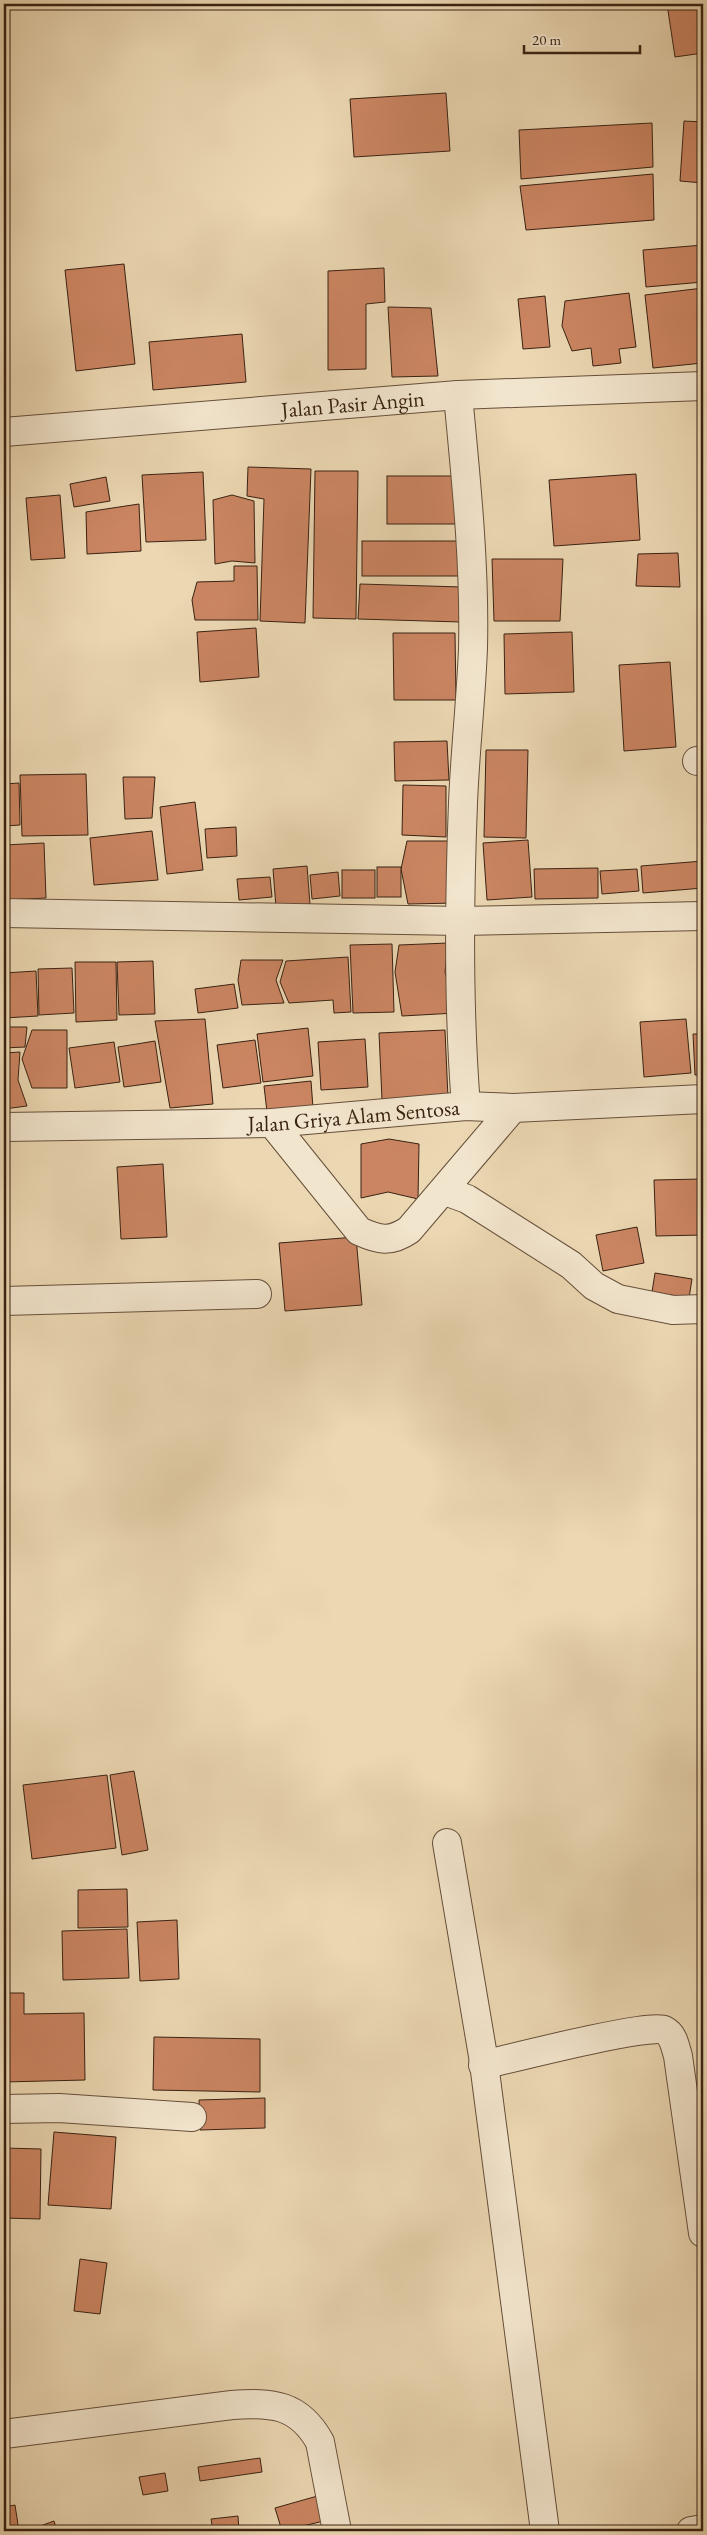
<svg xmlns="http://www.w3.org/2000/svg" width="707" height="2535" font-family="'EB Garamond',serif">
  <rect width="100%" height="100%" fill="#ebd7b2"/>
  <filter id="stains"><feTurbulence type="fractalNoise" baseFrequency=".004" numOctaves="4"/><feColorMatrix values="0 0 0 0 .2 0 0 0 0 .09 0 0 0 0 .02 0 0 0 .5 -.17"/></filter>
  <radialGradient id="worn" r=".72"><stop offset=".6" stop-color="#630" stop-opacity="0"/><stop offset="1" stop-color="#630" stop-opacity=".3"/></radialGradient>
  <g fill="#cb8562" stroke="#392212">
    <polygon points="667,4 703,4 703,53 675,57"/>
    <polygon points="446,93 450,151 354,157 350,99"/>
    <polygon points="684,121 703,122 703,183 680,181"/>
    <polygon points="652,123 653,167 521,179 519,130"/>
    <polygon points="653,174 654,220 526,230 520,186"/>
    <polygon points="703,245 703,282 646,287 643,250"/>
    <polygon points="124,264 135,364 76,371 65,270"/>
    <polygon points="384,268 385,302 366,304 366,369 328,370 328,271"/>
    <polygon points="703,288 703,363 653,368 645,295"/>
    <polygon points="629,293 636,347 619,349 621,363 593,366 591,348 572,351 562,326 565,301"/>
    <polygon points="545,296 550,347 523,349 518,299"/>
    <polygon points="388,307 431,308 438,376 392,377"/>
    <polygon points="242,334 246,382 153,390 149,342"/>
    <polygon points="248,467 311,469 305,623 260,621 264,499 247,496"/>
    <polygon points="315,471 358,471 356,619 313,618"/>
    <polygon points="203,472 206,540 146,542 142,475"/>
    <polygon points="636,474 640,540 554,546 549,480"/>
    <rect x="387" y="476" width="69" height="48"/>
    <polygon points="106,477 110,501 74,507 70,484"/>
    <polygon points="60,495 65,558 31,560 26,498"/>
    <polygon points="232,495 254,501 255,563 232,561 215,564 213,500"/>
    <polygon points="139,504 141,551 87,554 86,512"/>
    <rect x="362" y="541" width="101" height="35"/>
    <polygon points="678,553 680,587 636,586 638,554"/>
    <polygon points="492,559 563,559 560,621 494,621"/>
    <polygon points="234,566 257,566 258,620 195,620 192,600 197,582 234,581"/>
    <polygon points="360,584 462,587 461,622 358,619"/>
    <polygon points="256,628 259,677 200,682 197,632"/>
    <polygon points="572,632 574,692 505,694 504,634"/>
    <polygon points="393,633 455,633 456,700 394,700"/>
    <polygon points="670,662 676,747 624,751 619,665"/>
    <polygon points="447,741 449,780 395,781 394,742"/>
    <polygon points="486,750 528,750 526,838 484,837"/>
    <polygon points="86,774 88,835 22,836 20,775"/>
    <polygon points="123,777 155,777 152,818 125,819"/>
    <polygon points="19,783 20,825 4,826 4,784"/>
    <polygon points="403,785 446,786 446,837 402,835"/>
    <polygon points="195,802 203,870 167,874 160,807"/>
    <polygon points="236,827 237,856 207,858 205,829"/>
    <polygon points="152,831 158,880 94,885 90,838"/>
    <polygon points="528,840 532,897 487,900 483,843"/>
    <polygon points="407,841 455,841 456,903 408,904 401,869"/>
    <polygon points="44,843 46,898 4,900 4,845"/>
    <polygon points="703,861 703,888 643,893 641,866"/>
    <polygon points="307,866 310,904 276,907 273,869"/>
    <rect x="377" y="867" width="24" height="30"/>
    <polygon points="598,868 598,898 535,899 534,869"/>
    <polygon points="637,869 639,891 602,894 600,871"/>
    <rect x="342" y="870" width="33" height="28"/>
    <polygon points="338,872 340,896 312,899 310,875"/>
    <polygon points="270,877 272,897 239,900 237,879"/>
    <polygon points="448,943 445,972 456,1013 402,1016 395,972 399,945"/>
    <polygon points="392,944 394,1012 353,1013 350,945"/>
    <polygon points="348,957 351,1012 334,1013 333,1000 289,1003 280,982 286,961"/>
    <polygon points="241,960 283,960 276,980 284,1003 242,1005 238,980"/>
    <polygon points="153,961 155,1014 119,1015 117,962"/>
    <polygon points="75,962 116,962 117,1020 76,1022"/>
    <polygon points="72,968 74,1013 39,1015 38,969"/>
    <polygon points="36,971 38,1016 4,1018 4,973"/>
    <polygon points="234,984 238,1008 198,1013 195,989"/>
    <polygon points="205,1019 213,1104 170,1108 155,1021"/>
    <polygon points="686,1019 691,1073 644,1077 640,1022"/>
    <polygon points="4,1027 27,1027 25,1047 4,1048"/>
    <polygon points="308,1028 313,1076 263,1082 257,1034"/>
    <polygon points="32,1030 67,1030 67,1088 32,1088 22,1059"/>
    <polygon points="445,1030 448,1098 382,1100 379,1033"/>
    <polygon points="693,1034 703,1034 703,1075 695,1075"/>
    <polygon points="365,1039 368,1087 321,1090 318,1042"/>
    <polygon points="255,1040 261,1083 223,1088 217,1045"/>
    <polygon points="155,1041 161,1082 124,1087 118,1047"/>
    <polygon points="114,1042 120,1082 75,1088 69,1048"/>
    <polygon points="20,1052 18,1080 27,1106 4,1109 4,1053"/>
    <polygon points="311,1081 313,1108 267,1112 264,1086"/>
    <polygon points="389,1139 419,1144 418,1199 388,1192 361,1198 361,1144"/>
    <polygon points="163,1164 167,1237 121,1239 117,1167"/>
    <polygon points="703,1179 703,1235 656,1236 654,1180"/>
    <polygon points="637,1227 644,1263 603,1271 596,1235"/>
    <polygon points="356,1237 362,1305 285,1311 279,1243"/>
    <polygon points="655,1273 692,1279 689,1298 652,1292"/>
    <polygon points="134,1771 148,1850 122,1855 110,1775"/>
    <polygon points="107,1775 116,1848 32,1859 23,1785"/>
    <polygon points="127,1889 128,1927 78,1928 78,1890"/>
    <polygon points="177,1920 179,1979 140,1981 137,1922"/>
    <polygon points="127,1929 129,1978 63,1980 62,1931"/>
    <polygon points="4,1993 24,1993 24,2014 84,2013 85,2080 4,2082"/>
    <polygon points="154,2037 260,2039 260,2092 153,2090"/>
    <polygon points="265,2098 265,2128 200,2130 199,2100"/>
    <polygon points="54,2132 116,2137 111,2209 48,2205"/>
    <polygon points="4,2148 41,2149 40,2219 4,2218"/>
    <polygon points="80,2259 107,2263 100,2314 74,2311"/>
    <polygon points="260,2458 262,2472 200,2481 198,2467"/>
    <polygon points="165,2473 168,2491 143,2495 139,2477"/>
    <polygon points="321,2495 328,2520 282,2531 275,2508"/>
    <polygon points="15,2505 19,2531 4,2531 4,2507"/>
    <polygon points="238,2516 239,2531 213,2531 211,2519"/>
    <polygon points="54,2521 57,2531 36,2531 35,2528"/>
  </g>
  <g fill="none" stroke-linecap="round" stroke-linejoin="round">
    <defs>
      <g id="minor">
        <path d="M458,395c8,85 17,169 15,253 -2,52 -8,104 -10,155 -4,101 -5,203 3,303"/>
        <path id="s1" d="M4,432l454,-37 245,-9"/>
        <polyline points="697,761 703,761"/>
        <polyline points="4,913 461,921 703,916"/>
        <path d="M272,1123l87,108c20,9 31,12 50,-1l104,-122"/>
        <path id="s2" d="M4,1127l268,-4 194,-17 47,2 190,-9"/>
        <polyline points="445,1191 467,1199 571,1265 594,1286 618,1299 673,1310 703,1309"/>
        <polyline points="4,1301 257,1294"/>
        <polyline points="447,1843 483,2056 545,2531"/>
        <path d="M483,2065c25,-6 167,-42 181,-35 10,5 11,17 14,26l25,177"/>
        <polyline points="4,2109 59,2108 192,2117"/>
        <path d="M4,2434l228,-29c40,-3 67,-1 88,37l17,89"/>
        <polyline points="691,2531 703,2529"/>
      </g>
    </defs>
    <use href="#minor" stroke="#664f3a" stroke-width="30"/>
    <use href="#minor" stroke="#f2e5cd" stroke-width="28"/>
  </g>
  <g text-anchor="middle" stroke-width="4.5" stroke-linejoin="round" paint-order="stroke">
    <g font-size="22" fill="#392212" stroke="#f2e5cd">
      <text dy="8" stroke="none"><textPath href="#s1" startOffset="350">Jalan Pasir Angin</textPath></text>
      <text dy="8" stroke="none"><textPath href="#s2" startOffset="350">Jalan Griya Alam Sentosa</textPath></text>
    </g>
  </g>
  <rect width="707" height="2535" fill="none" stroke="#ebd7b2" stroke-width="20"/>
  <rect x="5" y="5" width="697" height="2525" fill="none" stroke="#392212" stroke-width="2.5"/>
  <rect x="10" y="10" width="687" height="2515" fill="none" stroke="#392212"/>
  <path d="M524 45v8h116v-8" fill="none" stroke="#392212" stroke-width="2.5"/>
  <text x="532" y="45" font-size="15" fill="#392212" stroke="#f2e5cd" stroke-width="4" paint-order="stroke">20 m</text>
  <rect width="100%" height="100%" filter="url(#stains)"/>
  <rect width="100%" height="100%" fill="url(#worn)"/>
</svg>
